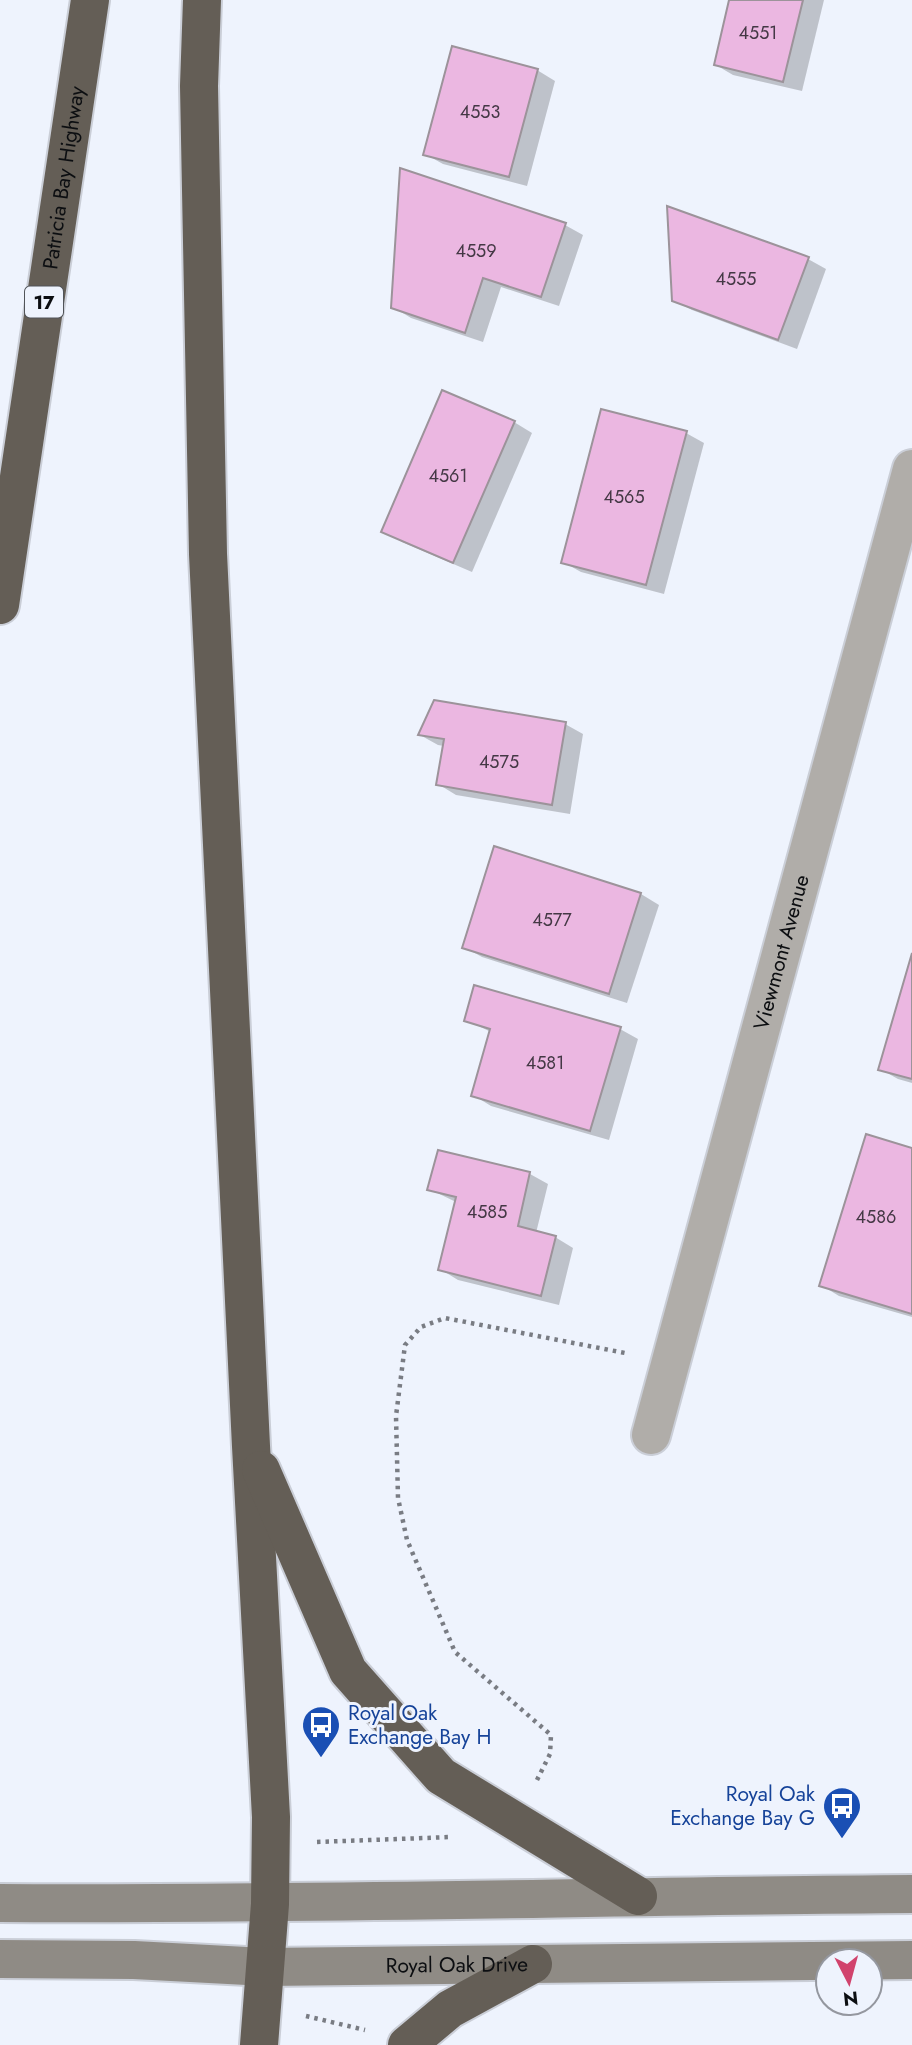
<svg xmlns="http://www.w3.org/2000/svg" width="912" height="2045" font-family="Jost,sans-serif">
  <rect width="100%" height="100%" fill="#eef3fd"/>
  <g fill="#0003">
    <polygon points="731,0 824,0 802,91 733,75 716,65"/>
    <polygon points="537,70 555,81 527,186 443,164 425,154"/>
    <polygon points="402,170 565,225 583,235 559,306 501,287 483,342 411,318 393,307"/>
    <polygon points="669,209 808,259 826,269 797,349 692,310 673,300"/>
    <polygon points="514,422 532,433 472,572 402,542 384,531"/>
    <polygon points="686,433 704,443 664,594 581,572 563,562"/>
    <polygon points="565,724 583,734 570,814 456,795 438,784 444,746 438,745 420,735"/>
    <polygon points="496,848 641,894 659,905 627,1003 482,957 464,947"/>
    <polygon points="912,960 912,1083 898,1079 880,1069"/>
    <polygon points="466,1020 620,1029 638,1039 609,1140 491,1106 473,1095 491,1032"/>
    <polygon points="912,1150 912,1317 839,1296 821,1285"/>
    <polygon points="439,1152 530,1174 548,1184 536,1233 555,1237 573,1248 559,1305 458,1280 440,1269 456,1202 429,1189"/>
  </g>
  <g fill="#ebb7e1" stroke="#9c939a" stroke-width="2">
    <polygon points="729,0 803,0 783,82 714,65"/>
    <polygon points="452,46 538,69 509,177 423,155"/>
    <polygon points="400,168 566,223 541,297 483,278 465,333 391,308"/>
    <polygon points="667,206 809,257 778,340 672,301"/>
    <polygon points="442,390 515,421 453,563 381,532"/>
    <polygon points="601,409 687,431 646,585 561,563"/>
    <polygon points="434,700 566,722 552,805 436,785 444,739 418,735"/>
    <polygon points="494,846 641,893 609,994 462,948"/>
    <polygon points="912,953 912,1079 878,1070"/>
    <polygon points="474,985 621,1027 590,1131 471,1096 490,1029 464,1021"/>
    <polygon points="866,1134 912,1148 912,1314 819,1286"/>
    <polygon points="438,1150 530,1172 518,1226 556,1236 541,1296 438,1270 456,1197 427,1190"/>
  </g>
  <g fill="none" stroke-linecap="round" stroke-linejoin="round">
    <defs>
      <g id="minor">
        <path id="s1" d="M651,1435l261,-966"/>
      </g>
      <g id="secondary">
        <path d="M0,1903c304,2 608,-7 912,-9"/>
        <path id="s2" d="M0,1959l134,1 131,7 647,-7"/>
      </g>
      <g id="motorway">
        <polyline points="202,0 199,86 208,554 251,1446 271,1817 270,1904 259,2045"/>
        <path id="s3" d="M0,605l90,-605"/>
        <polyline points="261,1470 348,1671 441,1776 638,1896"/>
        <polyline points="407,2045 450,2009 533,1964"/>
      </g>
    </defs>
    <use href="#minor" stroke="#caced7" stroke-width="42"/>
    <use href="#secondary" stroke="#caced7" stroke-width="42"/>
    <use href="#motorway" stroke="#caced7" stroke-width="42"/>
    <g stroke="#797c83" stroke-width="4.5" stroke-dasharray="3.5 5" stroke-linecap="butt">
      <polyline points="537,1780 550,1754 551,1735 455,1652 407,1540 398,1498 396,1416 405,1345 421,1327 445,1318 625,1353"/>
      <polyline points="317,1842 451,1837"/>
      <polyline points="306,2016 365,2030"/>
    </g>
    <use href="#minor" stroke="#b0ada9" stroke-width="38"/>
    <use href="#secondary" stroke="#8f8b85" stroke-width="38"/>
    <use href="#motorway" stroke="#645e56" stroke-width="38"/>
  </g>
  <defs>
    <symbol id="bus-pin" viewBox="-11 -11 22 30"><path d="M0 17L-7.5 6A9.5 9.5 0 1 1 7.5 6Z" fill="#1a4fb4" stroke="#eef3fd"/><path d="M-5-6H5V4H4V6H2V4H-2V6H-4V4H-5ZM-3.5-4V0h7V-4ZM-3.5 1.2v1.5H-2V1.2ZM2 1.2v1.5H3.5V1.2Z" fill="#fff"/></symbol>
  </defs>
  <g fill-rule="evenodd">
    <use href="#bus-pin" x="299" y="1703" width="44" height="60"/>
    <use href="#bus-pin" x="820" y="1784" width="44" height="60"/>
  </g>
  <g text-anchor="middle" stroke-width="6" stroke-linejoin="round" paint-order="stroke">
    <g font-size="18" fill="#443845">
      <text x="758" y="39">4551</text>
      <text x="480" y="118">4553</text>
      <text x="476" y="257">4559</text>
      <text x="736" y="285">4555</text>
      <text x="448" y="482">4561</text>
      <text x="624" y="503">4565</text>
      <text x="499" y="768">4575</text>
      <text x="552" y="926">4577</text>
      <text x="545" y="1069">4581</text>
      <text x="487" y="1218">4585</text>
      <text x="876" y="1223">4586</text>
    </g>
    <rect fill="#eef3fd" stroke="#505358" stroke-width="2" x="25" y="286.5" width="38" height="31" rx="5"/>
    <g font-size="19" font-weight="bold" fill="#0c0e11">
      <text x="44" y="309">17</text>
    </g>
    <g font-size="21" fill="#0c0e11" stroke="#eef3fd">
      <text dy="7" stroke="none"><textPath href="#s3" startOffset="432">Patricia Bay Highway</textPath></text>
      <text dy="7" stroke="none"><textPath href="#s1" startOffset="500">Viewmont Avenue</textPath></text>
      <text dy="7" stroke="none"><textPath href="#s2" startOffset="457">Royal Oak Drive</textPath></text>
    </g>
    <g font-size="21" fill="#164399" stroke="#eef3fd" text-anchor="start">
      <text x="348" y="1720">Royal Oak<tspan x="348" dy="24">Exchange Bay H</tspan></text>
      <text x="815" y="1801" text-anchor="end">Royal Oak<tspan x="815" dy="24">Exchange Bay G</tspan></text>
    </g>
  </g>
  <g transform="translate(849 1982) rotate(174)"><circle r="33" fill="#eef3fd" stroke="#94979f" stroke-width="2"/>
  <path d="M0-5L12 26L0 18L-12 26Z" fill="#d1436d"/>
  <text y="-10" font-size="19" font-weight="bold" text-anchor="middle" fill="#0c0e11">N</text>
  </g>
</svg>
